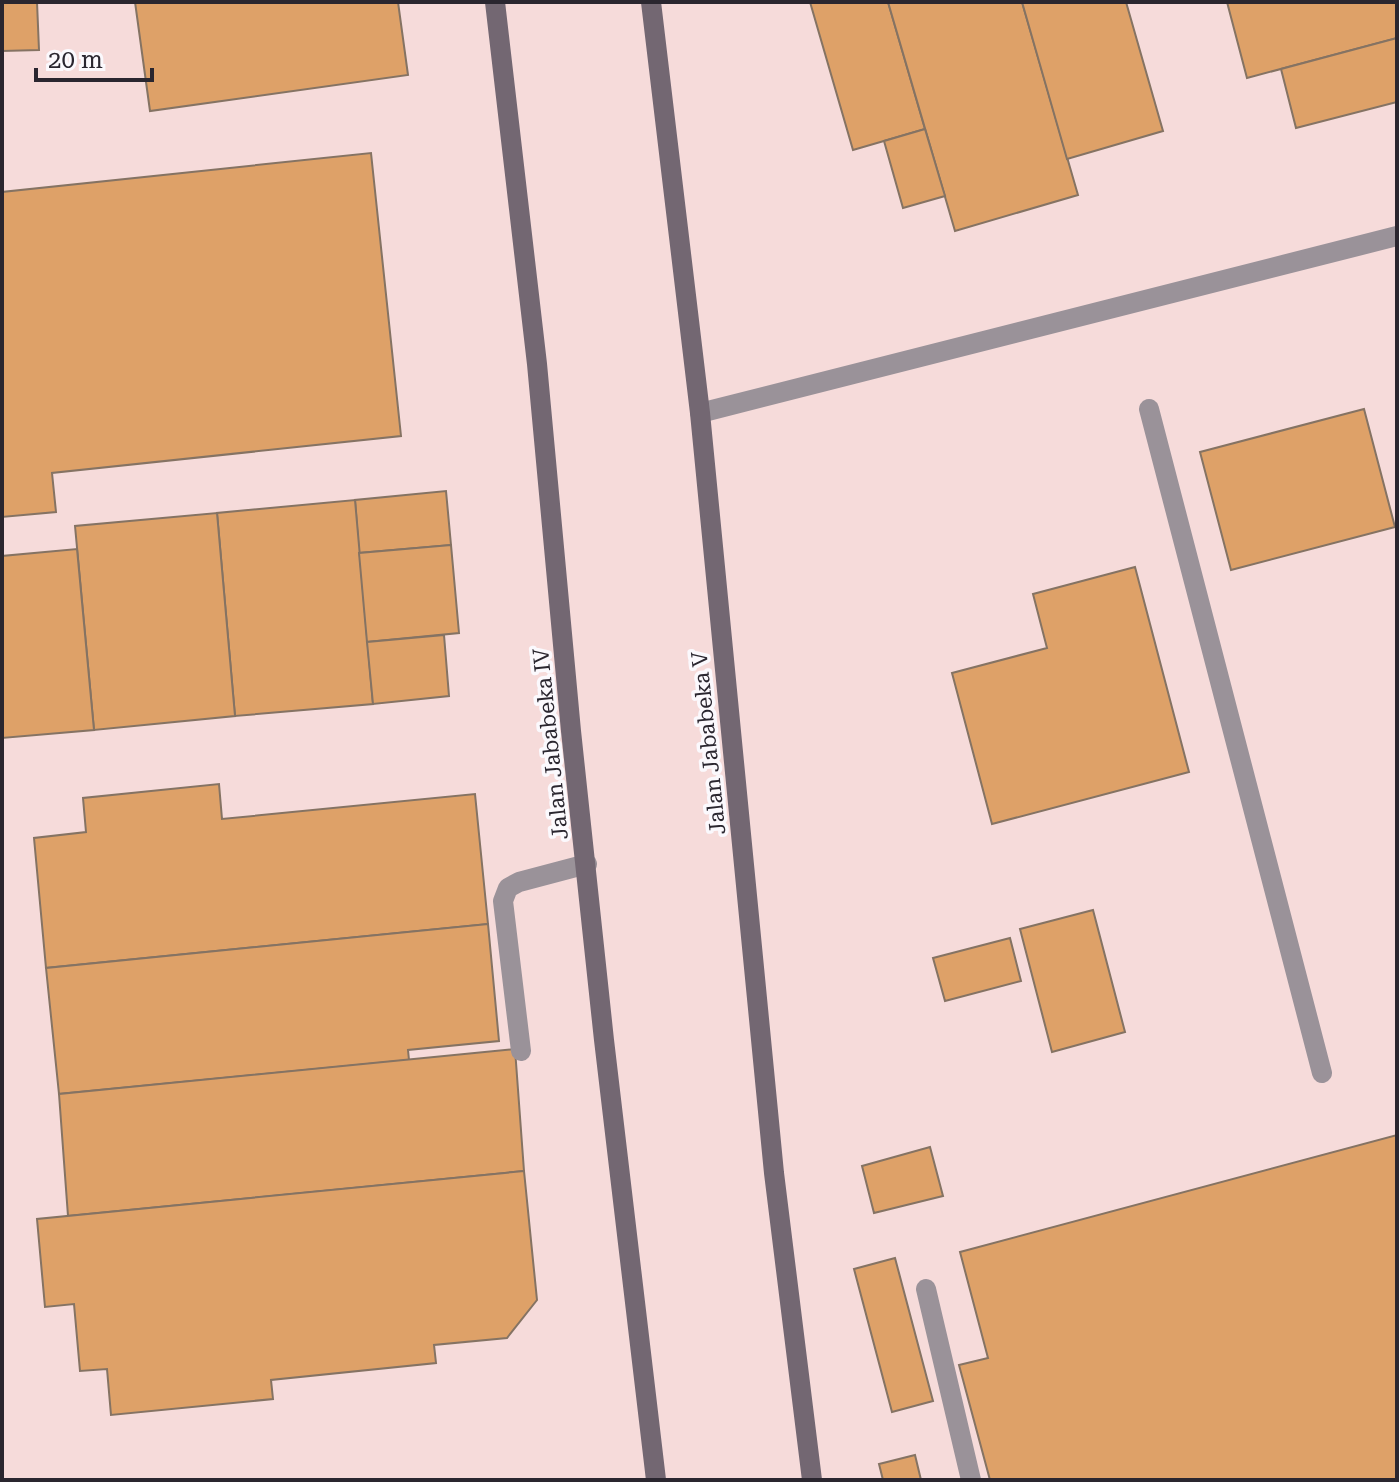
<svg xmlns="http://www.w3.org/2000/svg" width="1399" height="1482" font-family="'Roboto Serif',serif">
  <rect width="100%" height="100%" fill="#f2e7fe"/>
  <rect fill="#f6dbda" x="2" y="2" width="1395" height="1478"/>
  <g fill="#dea168" stroke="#857363" stroke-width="2">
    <polygon points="2,2 37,2 39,50 2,51"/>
    <polygon points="135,2 398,2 408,75 150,111"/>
    <polygon points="810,2 888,2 925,129 853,150"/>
    <polygon points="888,2 1022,2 1078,195 955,231"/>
    <polygon points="1022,2 1126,2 1163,131 1067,159"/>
    <polygon points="1227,2 1397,2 1397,38 1247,78"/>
    <polygon points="1397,38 1397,102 1296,128 1281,69"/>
    <polygon points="925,129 945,196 903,208 884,141"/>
    <polygon points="371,153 401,436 52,473 56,512 2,517 2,192"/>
    <polygon points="1364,409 1395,527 1231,570 1200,452"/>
    <polygon points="446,491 451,545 359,553 355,500"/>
    <polygon points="355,500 373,704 235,716 217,513"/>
    <polygon points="217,513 235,716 94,730 75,526"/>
    <polygon points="451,545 459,633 367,642 359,553"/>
    <polygon points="77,549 94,730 2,738 2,556"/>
    <polygon points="1135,567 1189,772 992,824 952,673 1047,648 1033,594"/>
    <polygon points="444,635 449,696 373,704 367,642"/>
    <polygon points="219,784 222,819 475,794 488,924 46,968 34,838 86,832 83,798"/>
    <polygon points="1093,910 1125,1032 1052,1052 1020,929"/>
    <polygon points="488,924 499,1041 408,1050 409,1060 59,1094 46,968"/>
    <polygon points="1010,938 1021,981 945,1001 933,958"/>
    <polygon points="515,1049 524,1171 68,1216 59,1094"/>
    <polygon points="1397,1135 1397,1480 990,1480 959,1365 988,1358 960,1252"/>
    <polygon points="930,1147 943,1196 874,1213 862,1166"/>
    <polygon points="524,1171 537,1300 507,1338 434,1345 436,1363 271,1380 273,1399 111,1415 107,1369 80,1371 74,1304 45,1307 37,1219"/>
    <polygon points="895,1258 933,1401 892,1412 854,1269"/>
    <polygon points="915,1455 921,1480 883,1480 879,1464"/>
  </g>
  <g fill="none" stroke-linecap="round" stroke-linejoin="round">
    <g stroke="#9a9299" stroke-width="20">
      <polyline points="1149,409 1322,1073"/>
      <polyline points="521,1051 503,901 508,888 519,882 587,864"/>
      <polyline points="926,1289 971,1480"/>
    </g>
    <polyline stroke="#9a9299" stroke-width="20" points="700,413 1397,236"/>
    <g stroke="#736772" stroke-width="20">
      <polyline points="495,2 537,364 571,731 604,1040 656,1480"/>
      <polyline points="651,2 700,413 774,1173 812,1480"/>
    </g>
  </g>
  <g text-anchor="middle" stroke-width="7" stroke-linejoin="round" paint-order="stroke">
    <g font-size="22" fill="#2a262f" stroke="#fbf9fd">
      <text transform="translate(708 743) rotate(-96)" y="8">Jalan Jababeka V</text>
      <text transform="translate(550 744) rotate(-96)" y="8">Jalan Jababeka IV</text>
    </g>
  </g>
  <rect width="1399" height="1482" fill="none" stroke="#2a262f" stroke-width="8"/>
  <path d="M36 68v12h116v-12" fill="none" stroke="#2a262f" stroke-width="4"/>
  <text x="48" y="68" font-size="24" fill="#2a262f" stroke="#fbf9fd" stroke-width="6" paint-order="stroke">20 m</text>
</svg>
